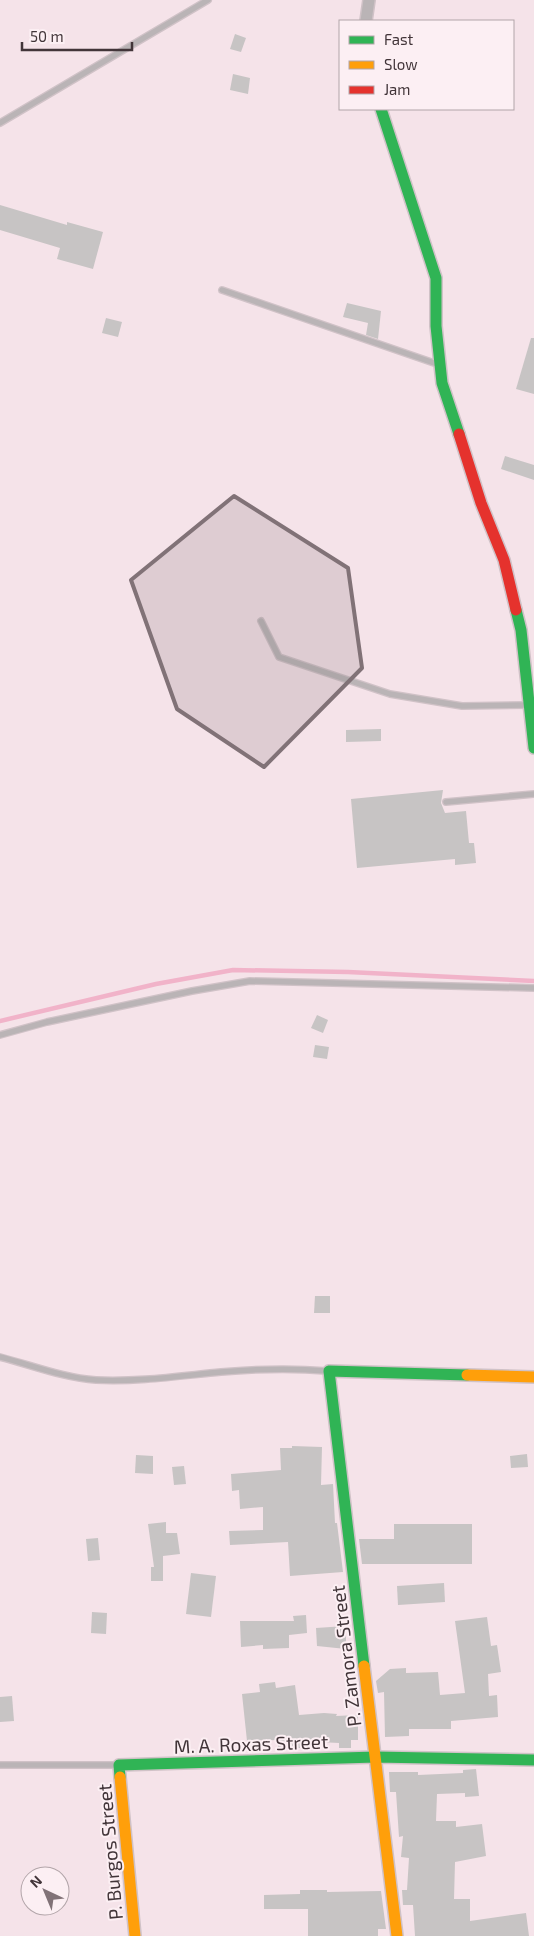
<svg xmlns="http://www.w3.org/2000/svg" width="534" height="1936" font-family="'Exo 2',sans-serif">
  <rect width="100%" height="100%" fill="#f5e3e9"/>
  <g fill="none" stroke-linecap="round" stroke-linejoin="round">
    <polyline stroke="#f1b3c9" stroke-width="4.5" points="0,1021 156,984 233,970 348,972 534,981"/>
  </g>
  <g fill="#c7c4c4">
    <polygon points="235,34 246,38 241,52 230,49"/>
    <polygon points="233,74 250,78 248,94 230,90"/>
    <polygon points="0,205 67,225 67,222 103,232 93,269 57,259 60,248 0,230"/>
    <polygon points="347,303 381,311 378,339 366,335 368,323 343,317"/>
    <polygon points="106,318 122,322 118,337 102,333"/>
    <polygon points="531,338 534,338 534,394 516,389"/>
    <polygon points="505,456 534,465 534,480 501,469"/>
    <polygon points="381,729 381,741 346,742 346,730"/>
    <polygon points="443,790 441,803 445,813 466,811 469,843 474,843 476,863 455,865 455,859 357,868 351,799"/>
    <polygon points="317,1015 328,1020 323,1033 311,1028"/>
    <polygon points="315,1045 329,1047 327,1059 313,1057"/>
    <polygon points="315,1296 330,1296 330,1313 314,1313"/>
    <polygon points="292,1446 322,1447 321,1485 333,1484 335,1523 337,1523 343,1572 290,1576 288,1542 230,1545 229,1531 263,1530 263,1507 240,1509 239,1490 232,1491 231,1474 281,1470 280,1448 292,1448"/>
    <polygon points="527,1454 528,1467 511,1468 510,1456"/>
    <polygon points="136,1455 153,1456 153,1474 135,1473"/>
    <polygon points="184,1466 186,1484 174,1485 172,1467"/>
    <polygon points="166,1522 166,1533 177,1533 180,1554 163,1556 163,1581 151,1581 151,1567 154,1567 148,1524"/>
    <polygon points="394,1524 472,1524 472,1564 362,1564 359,1539 394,1539"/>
    <polygon points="98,1538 100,1560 88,1561 86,1539"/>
    <polygon points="191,1573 216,1576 211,1617 186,1614"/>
    <polygon points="444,1583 445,1602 398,1605 397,1586"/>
    <polygon points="92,1612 107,1613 106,1634 91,1633"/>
    <polygon points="306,1615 307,1633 289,1635 289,1648 263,1649 263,1645 241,1647 240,1621 294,1621 293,1616"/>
    <polygon points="487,1617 491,1646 497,1645 501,1672 488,1674 489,1696 497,1695 498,1717 451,1721 451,1729 409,1729 409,1736 385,1737 384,1692 378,1693 376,1681 390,1669 406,1668 406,1673 438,1672 440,1695 465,1693 455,1621"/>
    <polygon points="346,1626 346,1649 317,1646 316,1628"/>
    <polygon points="275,1682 276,1688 295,1685 299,1715 324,1713 337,1714 336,1716 358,1715 358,1740 351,1740 351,1748 339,1748 339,1743 300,1741 300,1748 278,1748 278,1740 247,1741 242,1694 260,1692 259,1684"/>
    <polygon points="12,1696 14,1721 0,1722 0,1697"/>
    <polygon points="476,1769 479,1796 465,1797 465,1793 437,1794 436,1821 456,1821 456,1827 482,1824 486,1856 455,1862 454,1899 470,1899 470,1921 526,1913 529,1936 415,1936 413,1905 403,1905 402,1890 407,1890 409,1858 401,1857 403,1836 399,1837 396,1792 390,1792 389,1772 418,1772 418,1775 463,1773 463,1770"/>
    <polygon points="300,1890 327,1890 327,1892 381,1891 386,1929 378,1929 378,1936 308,1936 308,1909 264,1909 264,1895 300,1894"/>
  </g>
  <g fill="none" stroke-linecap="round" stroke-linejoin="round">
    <defs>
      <g id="lane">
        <polyline points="0,123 208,0"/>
        <polyline points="222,290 437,364"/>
        <polyline points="261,621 279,657 390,694 462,706 527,705"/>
        <polyline points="446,802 534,794"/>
        <polyline points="0,1035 47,1022 192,991 250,981 534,988"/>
        <path d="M0,1357c31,8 64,21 96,23 42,2 83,-4 125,-8 35,-3 71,-4 106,-1"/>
        <polyline points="0,1765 118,1765"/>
      </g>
      <polyline id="street" points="366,21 369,0"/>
      <g id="fast">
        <polyline points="381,109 436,278 436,326 442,383 459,434"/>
        <polyline points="516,610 521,630 534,748"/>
        <polyline points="364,1666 329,1371 467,1375"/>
        <polyline points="120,1777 119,1765 375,1757 534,1760"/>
      </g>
      <g id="slow">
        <polyline points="467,1375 534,1377"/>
        <polyline points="364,1666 397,1936"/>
        <polyline points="120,1777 135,1936"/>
      </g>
      <polyline id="jam" points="459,434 481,503 504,560 516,610"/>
    </defs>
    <use href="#lane" stroke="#d0c2c7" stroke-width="8"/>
    <use href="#street" stroke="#d0c2c7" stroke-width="14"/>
    <use href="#fast" stroke="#d0c2c7" stroke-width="14"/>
    <use href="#slow" stroke="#d0c2c7" stroke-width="14"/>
    <use href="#jam" stroke="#d0c2c7" stroke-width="14"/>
    <use href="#lane" stroke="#bab4b6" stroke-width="5.5"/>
    <use href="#street" stroke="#bab4b6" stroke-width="11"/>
    <use href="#fast" stroke="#30b455" stroke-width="11"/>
    <use href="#slow" stroke="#ff9f0a" stroke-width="11"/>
    <use href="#jam" stroke="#e5322d" stroke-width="11"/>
  </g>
  <path fill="#817277" fill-opacity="0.2" stroke="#817277" stroke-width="4" stroke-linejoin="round" d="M234,496l114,72 14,100 -98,99 -87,-58 -46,-129z"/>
  <g text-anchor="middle" stroke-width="4" stroke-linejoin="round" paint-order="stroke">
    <g font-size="19" fill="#423539" stroke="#fceff3">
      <text transform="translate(346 1656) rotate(-97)" y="7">P. Zamora Street</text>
      <text transform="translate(251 1744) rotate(-2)" y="7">M. A. Roxas Street</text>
      <text transform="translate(110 1852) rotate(-95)" y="7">P. Burgos Street</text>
    </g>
  </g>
  <rect x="339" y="20" width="175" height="90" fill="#fceff3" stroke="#b2a5a9"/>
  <rect x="349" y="36" width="25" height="8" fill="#30b455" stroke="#b2a5a9"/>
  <text x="384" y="45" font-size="15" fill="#423539">Fast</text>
  <rect x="349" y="61" width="25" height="8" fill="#ff9f0a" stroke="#b2a5a9"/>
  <text x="384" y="70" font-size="15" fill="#423539">Slow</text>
  <rect x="349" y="86" width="25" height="8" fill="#e5322d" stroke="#b2a5a9"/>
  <text x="384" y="95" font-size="15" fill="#423539">Jam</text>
  <g transform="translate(45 1891) rotate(316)"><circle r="24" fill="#fceff3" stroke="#b2a5a9"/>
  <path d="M0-4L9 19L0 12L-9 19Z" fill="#817277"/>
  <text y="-8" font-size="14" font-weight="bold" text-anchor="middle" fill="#423539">N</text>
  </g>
  <path d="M22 42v8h110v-8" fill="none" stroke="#423539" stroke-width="2.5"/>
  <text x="30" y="42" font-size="15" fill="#423539" stroke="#fceff3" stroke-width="4" paint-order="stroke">50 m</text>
</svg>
